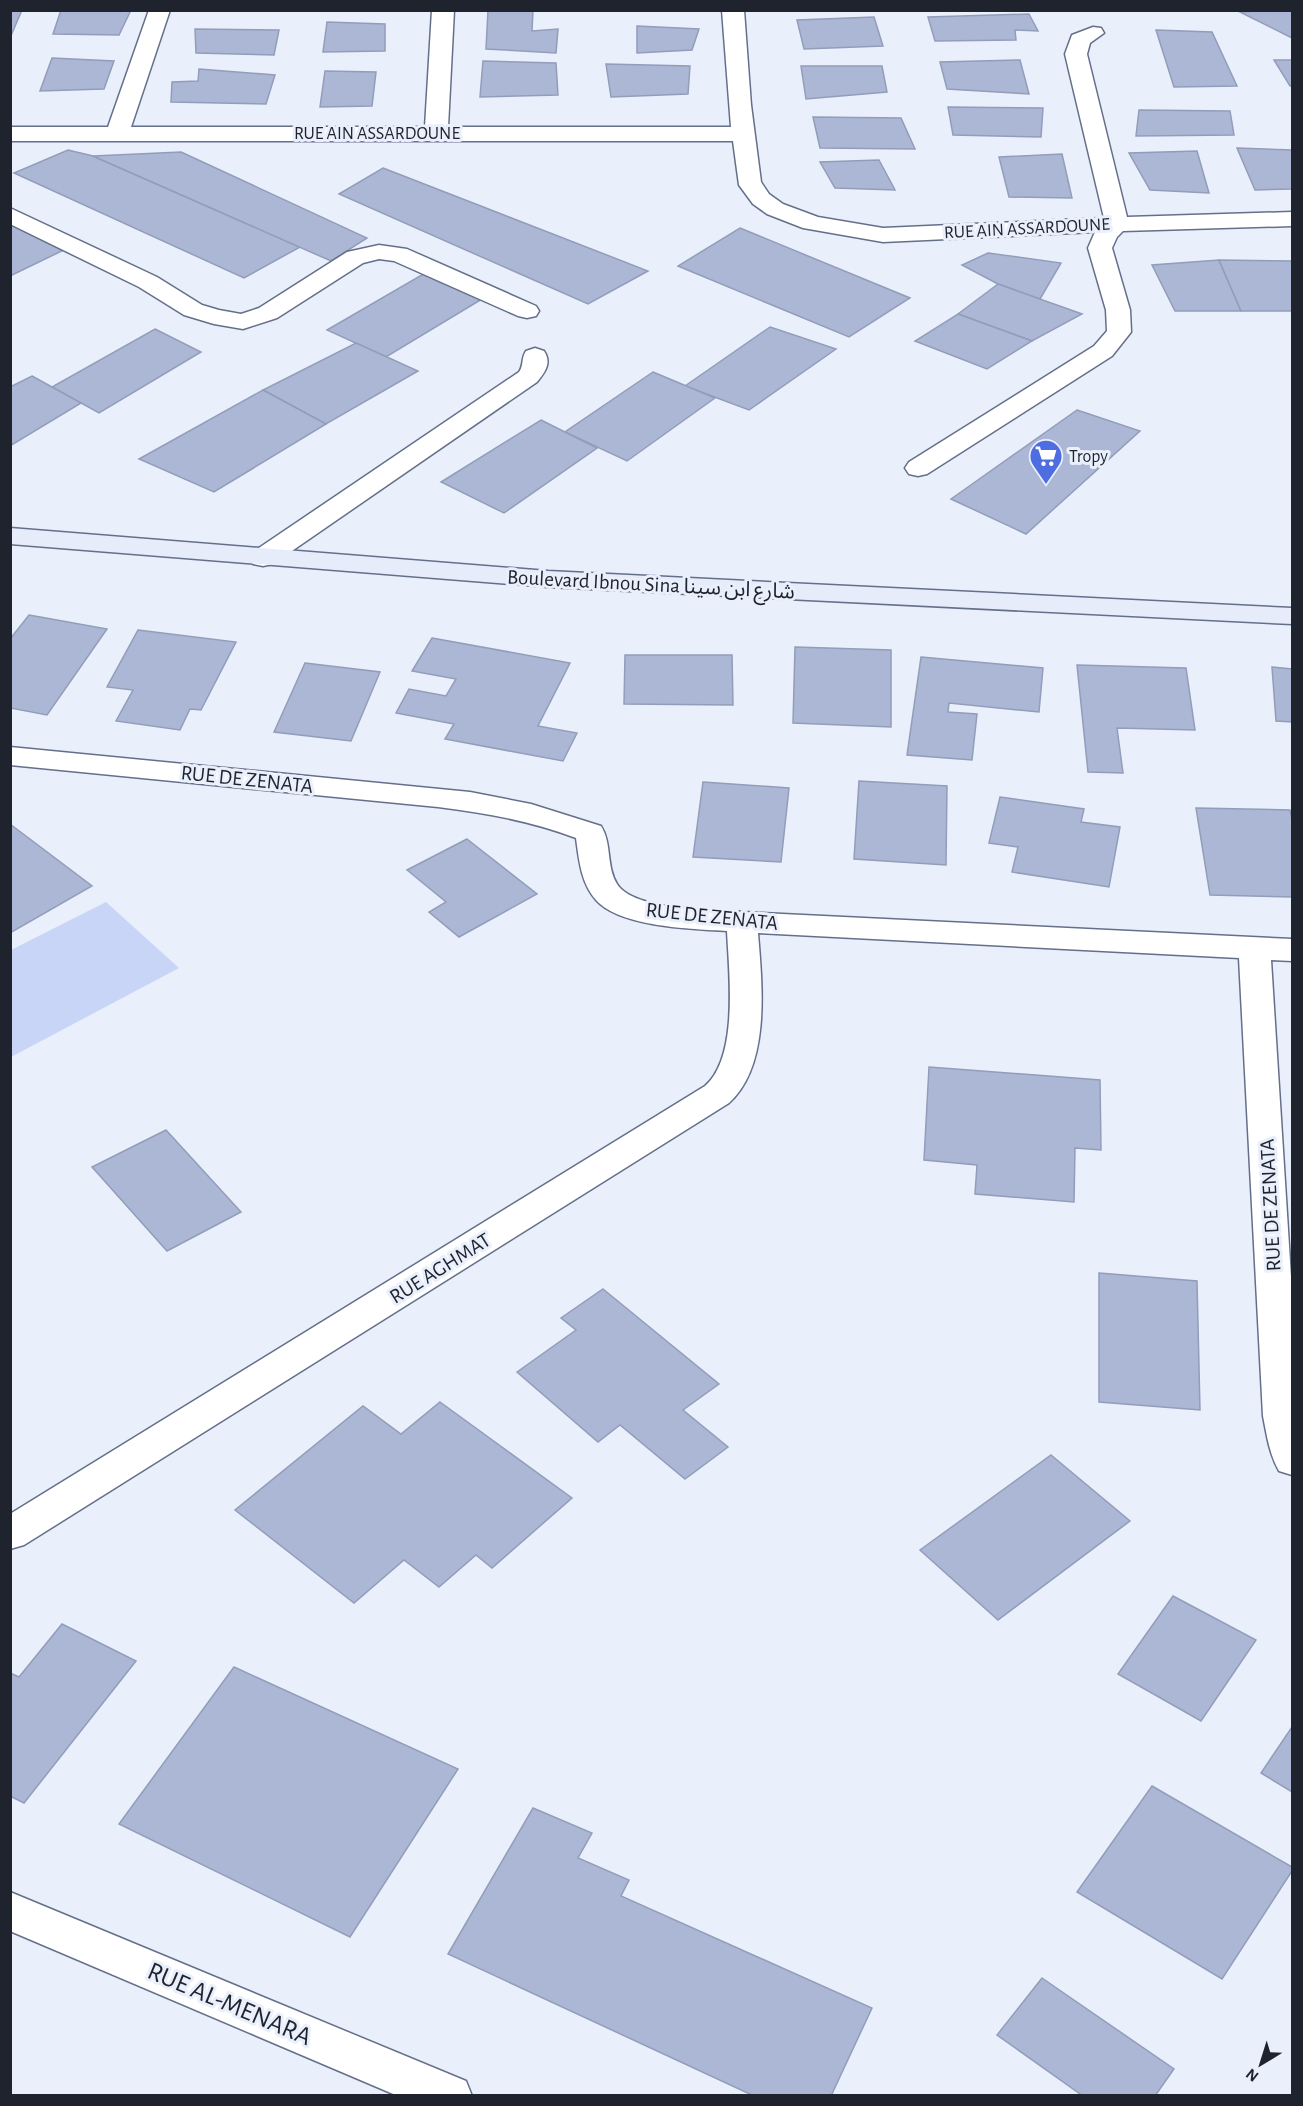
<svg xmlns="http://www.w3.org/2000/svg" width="1303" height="2106" font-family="'Alegreya Sans','Noto Sans Arabic',sans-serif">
  <rect width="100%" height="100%" fill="#eaeffc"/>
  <polygon fill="#c9d5f6" points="106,902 179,968 11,1057 11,950"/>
  <g fill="#abb7d4" stroke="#929dba" stroke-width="1.5">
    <polygon points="10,10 22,10 10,38"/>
    <polygon points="61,10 131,10 119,35 53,34"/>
    <polygon points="488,10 533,10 532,31 558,29 556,53 486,49"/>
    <polygon points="1292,10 1292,38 1240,12 1276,10"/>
    <polygon points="1029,14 1038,31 1015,30 1016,40 935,41 928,17"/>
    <polygon points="874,17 883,46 804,49 797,20"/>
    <polygon points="327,22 385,24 385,51 323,52"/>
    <polygon points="637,26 699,29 692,50 637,53"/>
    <polygon points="195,29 279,30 274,55 196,53"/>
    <polygon points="1156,30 1212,32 1237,86 1174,87"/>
    <polygon points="52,58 114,61 104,89 40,91"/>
    <polygon points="1020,60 1029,94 947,89 940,62"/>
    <polygon points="1274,60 1292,60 1292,86 1290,86"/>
    <polygon points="483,61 556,63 558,95 480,97"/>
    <polygon points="606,64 690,66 688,94 611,97"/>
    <polygon points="801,66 882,66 887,92 806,99"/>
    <polygon points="199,69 275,75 266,104 171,102 172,82 198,81"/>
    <polygon points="325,71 376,72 372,106 320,107"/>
    <polygon points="948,107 1043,108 1041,137 953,135"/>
    <polygon points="1139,110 1230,111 1234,135 1136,136"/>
    <polygon points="813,117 901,118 915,149 820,148"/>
    <polygon points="1237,148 1292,150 1292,189 1255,190"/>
    <polygon points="68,150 93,156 300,247 244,278 14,173"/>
    <polygon points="1197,151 1209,193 1150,190 1129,153"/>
    <polygon points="181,152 367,238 331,261 93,156"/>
    <polygon points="1062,154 1072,198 1009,197 999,157"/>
    <polygon points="879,160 895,190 835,188 820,162"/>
    <polygon points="383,168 648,271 588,304 339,194"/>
    <polygon points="17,224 70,247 10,276 10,227"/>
    <polygon points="740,228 910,298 849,337 678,266"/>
    <polygon points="988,253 1061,263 1040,299 998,284 962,265"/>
    <polygon points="1219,260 1241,311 1175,311 1152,265"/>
    <polygon points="1219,260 1292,261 1292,311 1241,311"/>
    <polygon points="425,273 482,299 386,357 327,330"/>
    <polygon points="998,284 1082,314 1032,341 958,314"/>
    <polygon points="958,314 1032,341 987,369 915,341"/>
    <polygon points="770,327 836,349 749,410 685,386"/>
    <polygon points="155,329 201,352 99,413 52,387"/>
    <polygon points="356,343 418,371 326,424 263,390"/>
    <polygon points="653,372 715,398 627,461 565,432"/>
    <polygon points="32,376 81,403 10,446 10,387"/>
    <polygon points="263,390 326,424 214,492 139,459"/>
    <polygon points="1077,410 1140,431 1026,534 951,499"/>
    <polygon points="541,420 597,448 504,513 441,482"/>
    <polygon points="29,615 107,629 47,715 10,708 10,639"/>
    <polygon points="138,630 236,642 201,710 190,709 180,730 116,721 133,690 107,687"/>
    <polygon points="432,638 570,663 538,726 577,733 563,761 445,739 454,724 396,713 409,689 446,696 456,679 412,671"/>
    <polygon points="795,647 891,650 891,727 793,723"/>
    <polygon points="625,655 732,655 733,705 624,704"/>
    <polygon points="921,657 1043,668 1039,712 949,703 948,712 977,714 972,760 907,755"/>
    <polygon points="305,663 380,672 351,741 274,732"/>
    <polygon points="1077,665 1186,668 1195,730 1117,728 1123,773 1088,772"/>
    <polygon points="1272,667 1292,669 1292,722 1276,721"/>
    <polygon points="859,781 947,786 946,865 854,859"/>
    <polygon points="703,782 789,788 781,862 693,857"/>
    <polygon points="1000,797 1084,809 1081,822 1120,827 1109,887 1012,872 1018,847 989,843"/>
    <polygon points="1196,808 1290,810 1292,820 1292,897 1210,895"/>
    <polygon points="10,824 92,886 10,933"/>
    <polygon points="467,839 537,894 459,937 429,912 446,902 407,870"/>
    <polygon points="929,1067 1100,1080 1101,1150 1075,1148 1074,1202 975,1194 977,1165 924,1160"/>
    <polygon points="166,1130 241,1212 167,1251 92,1167"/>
    <polygon points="1099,1273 1197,1281 1200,1410 1099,1402"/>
    <polygon points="603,1289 719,1384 683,1410 728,1447 685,1479 620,1425 598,1442 517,1372 576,1330 561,1318"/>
    <polygon points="440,1402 572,1498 492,1568 476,1555 439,1587 404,1560 354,1603 235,1510 363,1406 401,1434"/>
    <polygon points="1051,1455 1130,1521 998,1620 920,1550"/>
    <polygon points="1173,1596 1256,1640 1201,1721 1118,1674"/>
    <polygon points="62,1624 136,1661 24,1803 10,1796 10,1673 19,1677"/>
    <polygon points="234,1667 458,1769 350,1937 119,1824"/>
    <polygon points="1292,1727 1292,1792 1261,1773"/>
    <polygon points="1152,1786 1292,1867 1292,1871 1222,1979 1077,1892"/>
    <polygon points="533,1808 592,1833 578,1858 629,1880 621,1896 872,2008 831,2096 754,2096 448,1954"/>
    <polygon points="1042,1978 1174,2069 1155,2096 1083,2096 997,2035"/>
  </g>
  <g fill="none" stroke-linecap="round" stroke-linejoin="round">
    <defs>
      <g id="street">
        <polygon points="149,10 170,10 131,127 425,127 432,10 454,10 448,127 731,127 722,10 744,10 751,105 761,182 769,194 783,204 818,217 883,228 1104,218 1065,54 1072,35 1093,27 1101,28 1104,33 1090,43 1087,54 1127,217 1292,212 1292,226 1123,231 1117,237 1112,248 1130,310 1131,332 1112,356 927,474 918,476 909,474 905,468 909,462 1094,346 1107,331 1106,310 1088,248 1095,232 883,242 803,228 767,214 753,204 739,185 733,141 10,141 10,127 108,127"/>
        <polygon points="10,208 157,277 202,305 219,310 241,314 259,308 347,252 379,245 407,249 536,306 539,311 536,316 527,318 518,316 394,261 379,259 363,263 277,318 243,329 214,324 184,315 139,287 10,224"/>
        <path d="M535,348l9,3c8,12 1,21 -7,31l-264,182 -10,2 -10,-2 -4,-6 4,-6 266,-180c5,-7 2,-14 7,-21z"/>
        <path d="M10,747l460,45 61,12 70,22c11,17 5,40 16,58 17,27 96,25 125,28l550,27v22l-21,-1 21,333v182l-13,-4c-10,-18 -12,-35 -16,-55l-24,-458 -481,-25c4,51 13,132 -29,170l-705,442 -14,4v-35l695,-428c34,-29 24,-114 22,-155 -35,-2 -107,-4 -131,-31 -15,-17 -17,-40 -20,-62 -45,-17 -90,-25 -138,-31l-428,-42z"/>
        <polygon points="10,1892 466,2081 472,2096 398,2096 10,1931"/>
      </g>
      <polygon id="secondary" points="10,528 548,571 1292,608 1292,624 548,587 10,544"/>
    </defs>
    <use href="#street" stroke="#646f8a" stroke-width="3"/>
    <use href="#secondary" stroke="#646f8a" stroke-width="3"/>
    <use href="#street" fill="#fff" fill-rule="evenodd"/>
    <use href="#secondary" fill="#e7ecfa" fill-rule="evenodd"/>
  </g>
  <defs>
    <symbol id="supermarket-pin" viewBox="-11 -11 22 30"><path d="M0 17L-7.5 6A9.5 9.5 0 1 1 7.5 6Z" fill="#4e6de1" stroke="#eaeffc"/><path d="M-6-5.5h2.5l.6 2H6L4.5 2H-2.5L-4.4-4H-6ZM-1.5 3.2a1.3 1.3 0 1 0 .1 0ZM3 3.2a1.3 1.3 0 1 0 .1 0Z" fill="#fff"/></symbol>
  </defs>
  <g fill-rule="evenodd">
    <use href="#supermarket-pin" x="1027" y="437" width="38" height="52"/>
  </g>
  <g text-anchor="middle" stroke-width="6" stroke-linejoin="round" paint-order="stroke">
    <g font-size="18" fill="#1e232e" stroke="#eaeffc">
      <text x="377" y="139">RUE AIN ASSARDOUNE</text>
      <text transform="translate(1027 228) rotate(-3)" y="6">RUE AIN ASSARDOUNE</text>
    </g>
    <g font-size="18" fill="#1e232e" stroke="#eaeffc" text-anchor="start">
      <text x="1069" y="462">Tropy</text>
    </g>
    <g font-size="21" fill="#1e232e" stroke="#eaeffc">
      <text transform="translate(651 584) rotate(3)" y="7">Boulevard Ibnou Sina شارع ابن سينا</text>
      <text transform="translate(247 779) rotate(6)" y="7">RUE DE ZENATA</text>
      <text transform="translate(712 916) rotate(6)" y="7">RUE DE ZENATA</text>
      <text transform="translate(1270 1205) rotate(-93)" y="7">RUE DE ZENATA</text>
      <text transform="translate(440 1268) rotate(-32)" y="7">RUE AGHMAT</text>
    </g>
    <g font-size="26" fill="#1e232e" stroke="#eaeffc">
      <text transform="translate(230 2003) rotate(23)" y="9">RUE AL-MENARA</text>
    </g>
  </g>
  <rect width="1303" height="2106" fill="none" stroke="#1e232e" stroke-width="24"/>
  <g transform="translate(1261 2064) rotate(218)" stroke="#eaeffc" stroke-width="4.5" paint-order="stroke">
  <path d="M0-4.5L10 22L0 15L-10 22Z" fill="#1e232e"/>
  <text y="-9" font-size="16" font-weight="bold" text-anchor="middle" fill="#1e232e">N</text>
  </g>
</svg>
